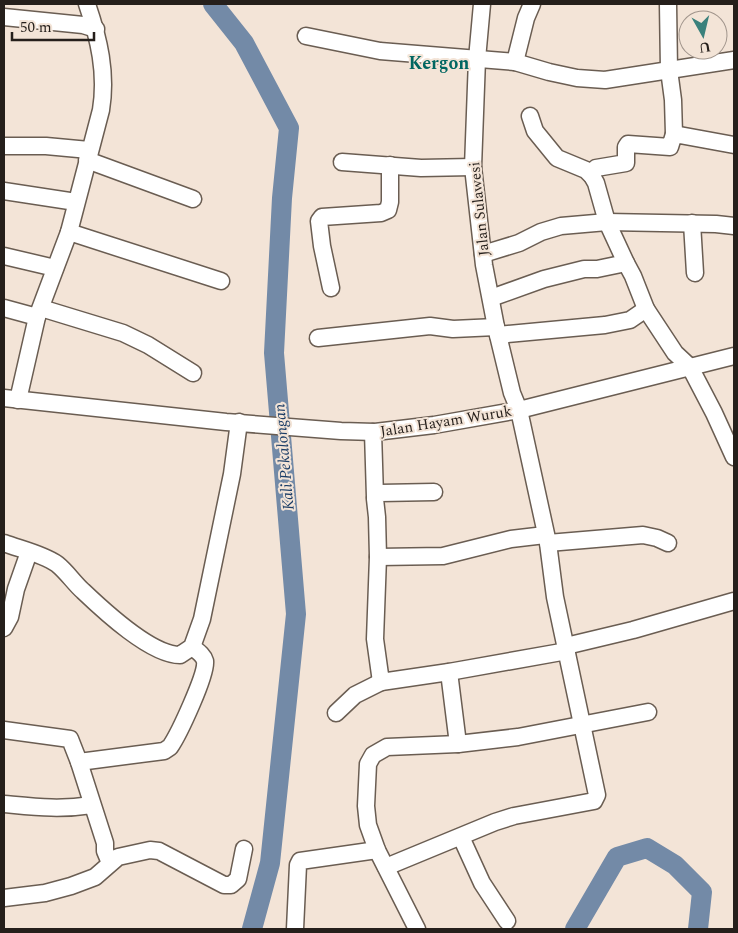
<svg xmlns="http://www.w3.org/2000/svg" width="738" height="933" font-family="Spectral,serif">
  <rect width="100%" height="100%" fill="#f3e4d7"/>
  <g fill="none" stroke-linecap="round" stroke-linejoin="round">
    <g stroke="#738aa7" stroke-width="20">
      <polyline points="213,4 244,43 289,128 282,198 274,353 296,614 270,863 252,929"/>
      <polyline points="575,929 617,857 647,848 675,865 702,892 698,929"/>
    </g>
    <defs>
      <g id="minor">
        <polyline points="668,4 669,70 673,100 674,134"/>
        <polyline points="4,17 83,25 96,29"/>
        <polyline points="306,36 380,51 515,62 549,72 577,78 605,80 734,60"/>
        <polyline points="515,62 526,18 532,4"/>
        <polyline points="530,116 535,131 557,158 586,170 592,176 596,183 607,222 626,263"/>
        <polyline points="4,146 46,146 89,150"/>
        <polyline points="87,160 193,199"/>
        <polyline points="342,162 421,168 473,167"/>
        <polyline points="592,176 596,168 626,163 626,147 628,144 670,147 674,134 734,145"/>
        <polyline points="4,191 76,202"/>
        <polyline points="692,223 695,273"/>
        <polyline points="69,232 221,281"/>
        <polyline points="483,254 519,243 541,232 561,226 607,222 716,224 734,226"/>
        <polyline points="4,256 55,268"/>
        <polyline points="331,288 322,246 319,221 322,217 381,213 388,210 390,202 390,165"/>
        <polyline points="491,298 544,279 584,269 597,269 626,263 633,276 646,309 675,353 690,367 714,413 734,457"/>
        <polyline points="4,308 37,317"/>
        <polyline points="41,308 123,333 148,345 193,373"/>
        <polyline points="498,335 605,325 630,320 646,309"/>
        <polyline points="318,338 430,326 453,329 496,327"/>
        <polyline points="4,398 226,422 341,431 375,432 434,425 519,410 734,356"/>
        <path d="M18,400l19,-83 32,-85 32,-122c6,-37 -2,-71 -14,-106"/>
        <polyline points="373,432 375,497"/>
        <polyline points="434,492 380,493 376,495 375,499 377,517 378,557 375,639 381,682 449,672 567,651"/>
        <path d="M4,543c16,6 39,11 53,21 10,8 17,19 26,27 21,20 68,64 97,64l12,-8 10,-28 30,-145 7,-52"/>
        <polyline points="548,543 643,535 657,538 668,543"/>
        <polyline points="378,557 443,556 511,539 545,535"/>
        <polyline points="4,628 10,617 16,589 29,552"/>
        <polyline points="566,646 633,630 734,601"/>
        <polyline points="449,672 458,744"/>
        <polyline points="336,713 355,695 381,682"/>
        <polyline points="4,730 70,739 79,762 105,843 105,851 110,863"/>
        <path d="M79,762l85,-11 6,-4c9,-13 37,-73 35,-86 -2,-7 -8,-10 -13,-14"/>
        <path d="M4,804c32,3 55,6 88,1"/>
        <polyline points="461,837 482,883 507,921"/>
        <polyline points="386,867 495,822 514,816 594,801 597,795 555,597 548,543 519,410 512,393 496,327 484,265 473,167 477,59 482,4"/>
        <polyline points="4,898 45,893 71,886 95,877 118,857 150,850 159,851 224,885 231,885 238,879 244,849"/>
        <polyline points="295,929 298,865 300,861 377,850"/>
        <polyline points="417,929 377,850 368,825 366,806 368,764 373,755 387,747 458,744 518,737 648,712"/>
      </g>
    </defs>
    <use href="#minor" stroke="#6a5d52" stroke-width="19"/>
    <use href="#minor" stroke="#fff" stroke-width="16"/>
  </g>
  <g text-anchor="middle" stroke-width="4" stroke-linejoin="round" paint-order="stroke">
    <g font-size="15" fill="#251f1b" stroke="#f3e4d7">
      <text transform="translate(479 209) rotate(-96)" y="5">Jalan Sulawesi</text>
      <text transform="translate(446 421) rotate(-9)" y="5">Jalan Hayam Wuruk</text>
    </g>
    <g font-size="16" font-style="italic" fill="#1b3d66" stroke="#f3e4d7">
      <text transform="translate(283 457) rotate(-95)" y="6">Kali Pekalongan</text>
    </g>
    <g font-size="18" font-weight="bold" fill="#006661" stroke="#f3e4d7">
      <text x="439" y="69">Kergon</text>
    </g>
  </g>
  <rect width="738" height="933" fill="none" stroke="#251f1b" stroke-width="10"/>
  <g transform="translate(703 35) rotate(172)"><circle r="24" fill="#f3e4d7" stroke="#a1958c"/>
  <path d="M0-4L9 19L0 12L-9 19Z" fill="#3a817c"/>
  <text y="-8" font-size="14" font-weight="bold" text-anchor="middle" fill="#251f1b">U</text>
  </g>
  <path d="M12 32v8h82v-8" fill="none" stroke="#251f1b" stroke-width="2.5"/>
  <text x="20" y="32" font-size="15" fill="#251f1b" stroke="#f3e4d7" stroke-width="4" paint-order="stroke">50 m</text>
</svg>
